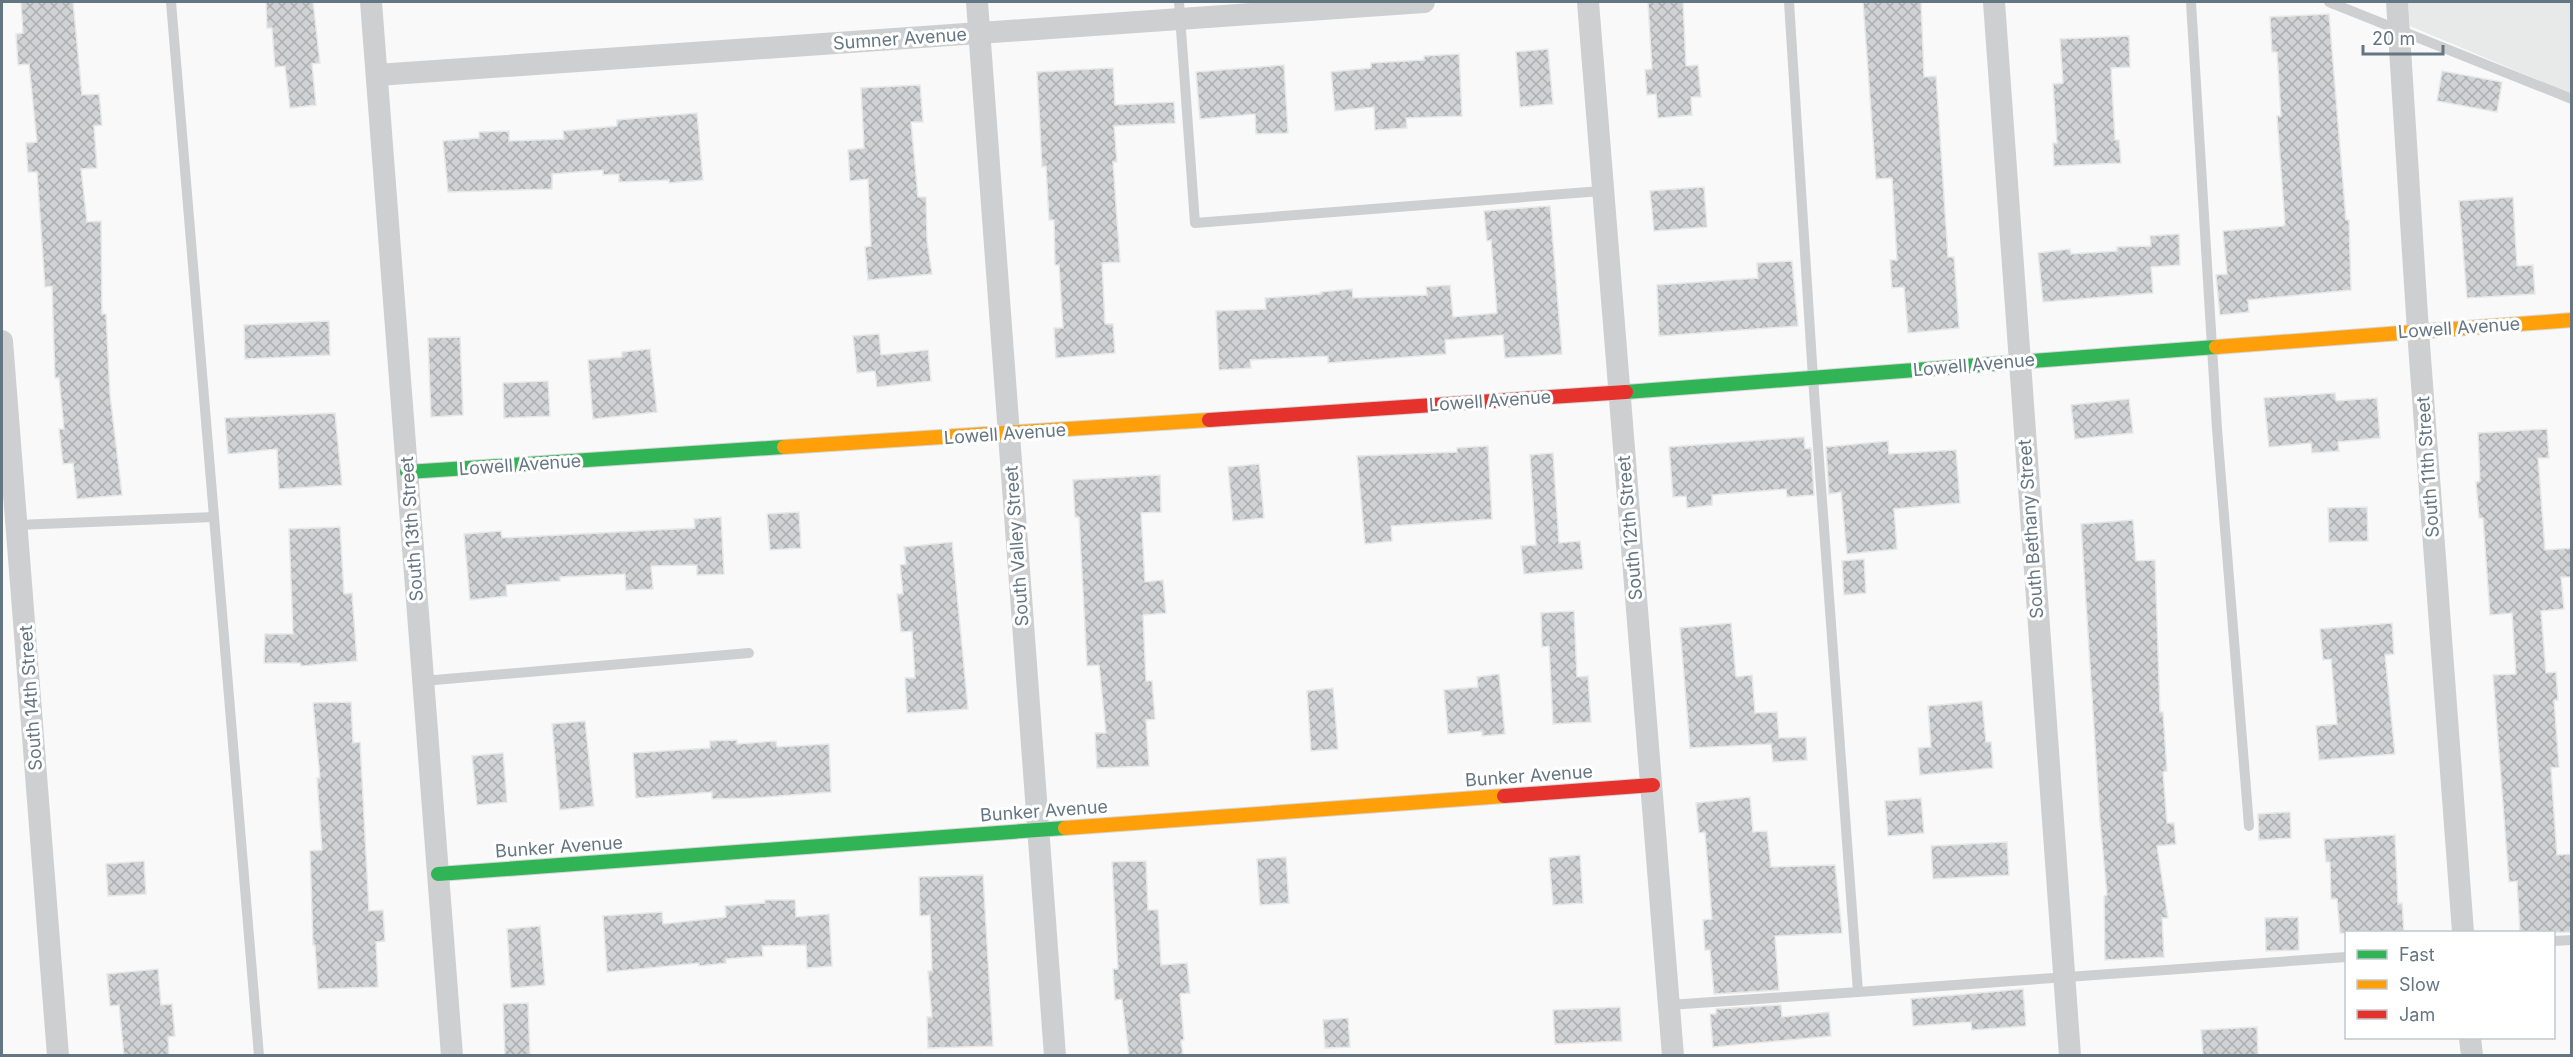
<svg xmlns="http://www.w3.org/2000/svg" width="2573" height="1057" font-family="Inter,sans-serif">
  <defs>
    <pattern id="building-cross-hatch" width="8" height="8" patternUnits="userSpaceOnUse" patternTransform="scale(1.5)"><rect width="8" height="8" fill="#d0d2d3"/><path d="M0 0l8 8M0 8l8-8" fill="none" stroke="#acafb1"/></pattern>
  </defs>
  <rect width="100%" height="100%" fill="#f9f9f9"/>
  <polygon fill="#e8e9e9" points="2408,2 2571,2 2571,94 2410,26"/>
  <g fill="url(#building-cross-hatch)" stroke="#e8e8e8" stroke-width="1.5">
    <polygon points="21,2 73,2 82,95 99,94 102,125 94,126 97,168 81,169 87,222 101,221 102,314 106,314 110,395 122,495 77,499 73,463 63,464 59,429 64,429 59,378 55,378 52,286 45,287 37,172 28,172 26,143 37,142 29,64 18,65 16,34 23,33"/>
    <polygon points="266,2 313,2 320,63 312,64 316,105 290,108 285,66 275,67 272,28 267,28"/>
    <polygon points="1648,2 1683,2 1686,66 1698,65 1701,97 1691,97 1692,115 1658,118 1656,94 1647,95 1645,70 1652,69"/>
    <polygon points="1863,2 1921,2 1924,77 1936,76 1948,257 1954,257 1959,328 1908,333 1904,287 1892,288 1890,260 1897,260 1892,178 1876,179"/>
    <polygon points="2329,14 2346,220 2349,220 2351,290 2248,300 2249,312 2220,315 2216,275 2227,274 2223,231 2283,226 2285,224 2277,116 2281,116 2277,52 2272,52 2270,17"/>
    <polygon points="2129,36 2130,67 2111,68 2115,140 2119,140 2121,163 2054,166 2053,143 2057,143 2053,84 2063,83 2060,39"/>
    <polygon points="1548,49 1553,104 1520,107 1516,52"/>
    <polygon points="1459,54 1462,116 1406,118 1407,128 1375,130 1374,107 1335,111 1331,72 1371,68 1371,63 1424,60 1424,56"/>
    <polygon points="1284,65 1288,133 1256,134 1255,114 1200,119 1196,72"/>
    <polygon points="1113,68 1115,105 1174,102 1175,123 1114,126 1117,162 1113,162 1120,262 1102,263 1105,324 1113,324 1115,353 1056,358 1054,328 1063,328 1059,265 1055,265 1054,220 1049,220 1046,166 1042,167 1037,72"/>
    <polygon points="2442,71 2502,82 2497,112 2437,101"/>
    <polygon points="920,85 923,122 911,122 918,197 926,197 927,241 932,274 868,280 865,247 871,246 868,179 850,181 848,150 864,148 861,88"/>
    <polygon points="697,113 703,180 669,183 669,180 619,182 619,174 603,175 603,170 552,174 552,189 448,192 443,141 479,138 479,132 509,131 509,141 564,139 563,131 617,126 617,120"/>
    <polygon points="1704,187 1707,227 1654,231 1650,191"/>
    <polygon points="2513,197 2517,266 2533,265 2535,294 2467,298 2459,201"/>
    <polygon points="1550,206 1562,354 1505,358 1503,335 1445,340 1446,354 1328,363 1328,356 1250,360 1251,368 1219,370 1216,311 1266,309 1265,298 1321,294 1321,292 1352,289 1353,298 1427,295 1426,287 1450,285 1453,317 1497,313 1491,240 1487,241 1484,211"/>
    <polygon points="2179,234 2180,265 2151,267 2153,293 2043,302 2038,253 2070,249 2071,254 2117,251 2117,247 2151,246 2150,236"/>
    <polygon points="1792,261 1798,326 1659,336 1657,285 1758,278 1757,263"/>
    <polygon points="329,321 330,355 245,359 244,325"/>
    <polygon points="879,334 881,355 928,350 931,381 877,387 875,371 857,373 853,336"/>
    <polygon points="460,337 463,415 431,417 428,338"/>
    <polygon points="650,349 657,412 593,419 588,360 622,357 622,352"/>
    <polygon points="548,381 550,416 504,418 503,383"/>
    <polygon points="2335,393 2336,401 2377,398 2380,438 2338,442 2339,451 2312,453 2311,443 2269,447 2264,398"/>
    <polygon points="2129,399 2133,433 2075,439 2071,405"/>
    <polygon points="335,413 342,485 279,489 277,449 228,454 225,418"/>
    <polygon points="2547,429 2549,458 2538,458 2545,550 2571,548 2571,577 2561,577 2564,609 2541,611 2546,673 2556,672 2558,700 2554,700 2559,767 2551,768 2554,813 2557,855 2571,854 2571,932 2520,933 2517,881 2509,882 2493,675 2516,674 2512,613 2490,615 2483,518 2479,518 2476,482 2480,481 2478,433"/>
    <polygon points="1804,437 1805,449 1811,448 1814,495 1787,497 1786,489 1712,495 1712,505 1687,508 1686,496 1673,497 1669,447"/>
    <polygon points="1888,441 1889,454 1956,450 1960,503 1894,509 1897,549 1847,554 1841,492 1829,494 1826,447"/>
    <polygon points="1488,446 1492,519 1391,526 1392,541 1365,544 1357,456 1457,452 1457,448"/>
    <polygon points="1553,453 1559,543 1580,541 1583,569 1524,574 1521,546 1536,545 1530,455"/>
    <polygon points="1259,464 1264,518 1233,521 1228,467"/>
    <polygon points="1160,475 1161,512 1141,513 1145,582 1163,580 1166,613 1143,615 1146,681 1152,681 1155,719 1146,720 1149,766 1097,768 1095,733 1106,733 1099,665 1087,666 1079,517 1075,517 1073,480"/>
    <polygon points="2367,507 2368,541 2329,542 2328,508"/>
    <polygon points="799,512 801,548 770,550 767,514"/>
    <polygon points="721,517 724,574 697,575 697,565 651,566 653,589 626,590 625,574 560,577 560,581 506,585 507,596 470,600 464,534 501,531 502,538 695,528 694,519"/>
    <polygon points="2133,520 2136,561 2155,560 2160,712 2163,712 2167,771 2163,772 2167,823 2174,823 2176,844 2157,846 2168,918 2162,918 2164,957 2105,960 2104,896 2107,895 2100,821 2081,524"/>
    <polygon points="340,527 344,594 352,593 357,661 301,666 300,663 264,663 265,634 293,634 289,529"/>
    <polygon points="952,542 968,709 907,713 905,678 915,678 912,631 901,632 897,594 903,594 900,565 906,564 904,547"/>
    <polygon points="1864,559 1866,593 1844,595 1842,561"/>
    <polygon points="1574,611 1577,677 1588,676 1591,722 1553,724 1549,646 1542,647 1541,613"/>
    <polygon points="1731,623 1736,677 1752,675 1755,713 1777,712 1779,738 1806,737 1807,760 1773,762 1771,744 1690,748 1680,628"/>
    <polygon points="2392,623 2394,654 2385,655 2395,754 2319,760 2316,726 2337,724 2331,659 2323,660 2320,629"/>
    <polygon points="1499,674 1505,734 1482,736 1482,731 1448,734 1444,690 1478,687 1477,677"/>
    <polygon points="1333,688 1338,749 1311,751 1307,691"/>
    <polygon points="1982,701 1986,742 1991,742 1993,768 1920,775 1918,748 1931,747 1928,706"/>
    <polygon points="351,702 353,743 360,742 369,911 383,910 385,941 376,942 378,987 318,989 315,945 313,945 310,851 322,850 317,778 320,778 313,703"/>
    <polygon points="585,721 594,806 560,810 552,724"/>
    <polygon points="737,740 737,744 776,741 777,747 829,744 831,792 751,798 712,799 712,792 636,798 633,753 710,748 710,741"/>
    <polygon points="503,753 507,802 477,805 472,756"/>
    <polygon points="1750,797 1753,832 1767,831 1771,867 1835,865 1842,933 1775,936 1779,990 1714,994 1710,950 1705,950 1703,920 1712,919 1705,832 1699,833 1696,803"/>
    <polygon points="1921,798 1924,833 1888,836 1885,801"/>
    <polygon points="2290,812 2291,838 2259,840 2258,814"/>
    <polygon points="2395,835 2398,904 2402,903 2404,933 2340,933 2337,899 2331,899 2330,862 2326,862 2324,839"/>
    <polygon points="2007,842 2009,875 1933,879 1931,846"/>
    <polygon points="1580,855 1583,903 1553,905 1549,858"/>
    <polygon points="1286,857 1289,903 1260,905 1257,859"/>
    <polygon points="144,861 146,894 108,896 106,864"/>
    <polygon points="1146,861 1148,910 1158,910 1161,965 1187,963 1190,993 1180,994 1184,1040 1181,1040 1183,1056 1129,1056 1122,999 1115,1000 1113,969 1118,969 1112,862"/>
    <polygon points="983,875 993,1046 928,1048 927,1017 932,1017 928,971 932,971 930,915 920,916 919,877"/>
    <polygon points="765,900 795,900 796,917 829,914 832,966 807,968 806,945 762,946 763,956 726,959 726,963 699,966 699,963 607,972 603,916 662,912 663,924 726,917 725,906 765,903"/>
    <polygon points="2298,917 2299,950 2266,951 2265,918"/>
    <polygon points="540,926 545,985 511,988 507,929"/>
    <polygon points="158,969 161,1005 172,1004 175,1036 168,1037 169,1056 124,1056 119,1005 110,1006 107,974"/>
    <polygon points="2023,989 2026,1026 1972,1030 1971,1022 1913,1026 1911,999"/>
    <polygon points="528,1003 530,1056 505,1056 503,1004"/>
    <polygon points="1781,1005 1782,1017 1829,1012 1831,1036 1713,1047 1710,1014 1716,1014 1716,1009"/>
    <polygon points="1620,1007 1622,1041 1555,1044 1553,1010"/>
    <polygon points="1348,1018 1350,1047 1325,1048 1323,1020"/>
    <polygon points="2257,1027 2258,1056 2203,1056 2201,1030"/>
  </g>
  <g fill="none" stroke-linecap="round" stroke-linejoin="round">
    <defs>
      <g id="fast">
        <polyline points="1626,392 2216,347"/>
        <polyline points="407,472 784,447"/>
        <polyline points="438,874 1065,828"/>
      </g>
      <g id="slow">
        <polyline points="2216,347 2572,320"/>
        <polyline points="784,447 1209,420"/>
        <polyline points="1065,828 1504,796"/>
      </g>
      <g id="jam">
        <polyline points="1209,420 1626,392"/>
        <polyline points="1504,796 1653,785"/>
      </g>
    </defs>
    <use href="#fast" stroke="#d5d6d7" stroke-width="16"/>
    <use href="#slow" stroke="#d5d6d7" stroke-width="16"/>
    <use href="#jam" stroke="#d5d6d7" stroke-width="16"/>
    <g stroke="#cecfd0" stroke-width="10">
      <polyline points="171,2 259,1056"/>
      <polyline points="1179,2 1195,223 1601,191"/>
      <polyline points="2191,2 2217,429 2249,826"/>
      <polyline points="2329,2 2572,99"/>
      <polyline points="17,525 214,517"/>
      <polyline points="423,681 749,653"/>
      <polyline points="2554,941 2572,940"/>
      <polyline points="1858,992 2346,957"/>
      <polyline points="1669,1005 1858,992 1813,378 1789,2"/>
    </g>
    <g stroke="#cecfd0" stroke-width="22">
      <polyline points="371,2 452,1056"/>
      <polyline points="977,2 1055,1056"/>
      <polyline points="1588,2 1673,1056"/>
      <polyline points="1994,2 2070,1056"/>
      <polyline points="2397,2 2418,331 2463,932"/>
      <polyline points="377,75 1424,2"/>
      <polyline points="2,341 58,1056"/>
      <polyline points="2470,1038 2472,1056"/>
    </g>
    <use href="#fast" stroke="#30b455" stroke-width="14"/>
    <use href="#slow" stroke="#ff9f0a" stroke-width="14"/>
    <use href="#jam" stroke="#e5322d" stroke-width="14"/>
  </g>
  <g text-anchor="middle" stroke-width="6" stroke-linejoin="round" paint-order="stroke">
    <g font-size="18" fill="#657683" stroke="#fff">
      <text transform="translate(900 39) rotate(-4)" y="6">Sumner Avenue</text>
      <text transform="translate(2459 328) rotate(-4)" y="6">Lowell Avenue</text>
      <text transform="translate(1974 365) rotate(-5)" y="6">Lowell Avenue</text>
      <text transform="translate(1490 401) rotate(-4)" y="6">Lowell Avenue</text>
      <text transform="translate(1005 434) rotate(-4)" y="6">Lowell Avenue</text>
      <text transform="translate(520 465) rotate(-4)" y="6">Lowell Avenue</text>
      <text transform="translate(2428 467) rotate(-94)" y="6">South 11th Street</text>
      <text transform="translate(1630 528) rotate(-95)" y="6">South 12th Street</text>
      <text transform="translate(412 529) rotate(-94)" y="6">South 13th Street</text>
      <text transform="translate(2031 529) rotate(-94)" y="6">South Bethany Street</text>
      <text transform="translate(1017 546) rotate(-94)" y="6">South Valley Street</text>
      <text transform="translate(31 698) rotate(-94)" y="6">South 14th Street</text>
      <text transform="translate(1529 776) rotate(-4)" y="6">Bunker Avenue</text>
      <text transform="translate(1044 811) rotate(-4)" y="6">Bunker Avenue</text>
      <text transform="translate(559 847) rotate(-4)" y="6">Bunker Avenue</text>
    </g>
  </g>
  <rect width="2573" height="1057" fill="none" stroke="#657683" stroke-width="6"/>
  <rect x="2345" y="931" width="210" height="108" fill="#ffffff" stroke="#c1c8cd" stroke-width="1.5"/>
  <rect x="2357" y="950" width="30" height="9" fill="#30b455" stroke="#c1c8cd" stroke-width="1.5"/>
  <text x="2399" y="961" font-size="18" fill="#657683">Fast</text>
  <rect x="2357" y="980" width="30" height="9" fill="#ff9f0a" stroke="#c1c8cd" stroke-width="1.5"/>
  <text x="2399" y="991" font-size="18" fill="#657683">Slow</text>
  <rect x="2357" y="1010" width="30" height="9" fill="#e5322d" stroke="#c1c8cd" stroke-width="1.5"/>
  <text x="2399" y="1021" font-size="18" fill="#657683">Jam</text>
  <path d="M2363 45v9h80v-9" fill="none" stroke="#657683" stroke-width="3"/>
  <text x="2372" y="45" font-size="18" fill="#657683" stroke="#ffffff" stroke-width="4.5" paint-order="stroke">20 m</text>
</svg>
